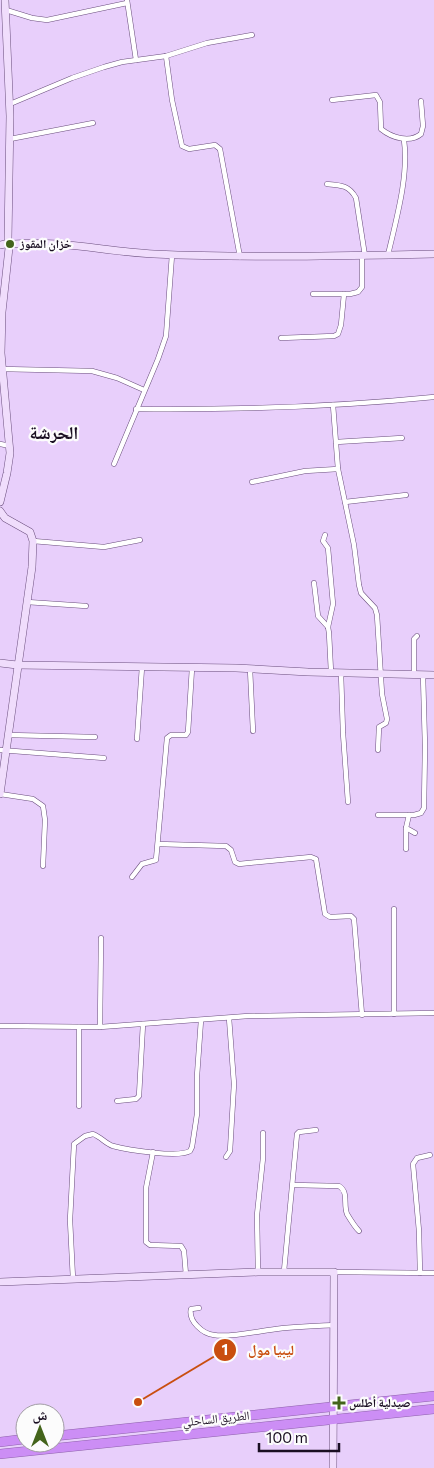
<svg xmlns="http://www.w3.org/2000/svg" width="434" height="1468" font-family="Commissioner,'Noto Naskh Arabic',sans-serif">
  <rect width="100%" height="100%" fill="#e8cffb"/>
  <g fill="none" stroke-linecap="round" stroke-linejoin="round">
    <defs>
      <g id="street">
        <polyline points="127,0 136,60"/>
        <polyline points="6,10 32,18 47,20 127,3"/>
        <polyline points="166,56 172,100 182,146 189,149 215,145 220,149 240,257"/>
        <path d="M332,100l44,-5 4,7 1,27c11,9 29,14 40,5l2,-8 -2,-25"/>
        <polyline points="10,104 72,78 104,67 122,62 166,56 207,43 252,35"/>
        <polyline points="10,139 93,123"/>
        <path d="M327,184c13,1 22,1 29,14l9,58"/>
        <path d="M388,255c8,-35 21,-79 16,-115"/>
        <polyline points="313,294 350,294 358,292 362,287 362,256"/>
        <polyline points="281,338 334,336 338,334 341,325 344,294"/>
        <polyline points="2,369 92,371 117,378 144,390"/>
        <polyline points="333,405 338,469 354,545 359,585 361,593 375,608 377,615 382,694 387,719 386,723 379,727 378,750"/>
        <path d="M136,409c100,1 199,-2 298,-12"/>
        <polyline points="336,442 402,438"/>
        <polyline points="0,444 10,446"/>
        <polyline points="114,464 158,359 166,336 172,255"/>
        <polyline points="252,482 305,471 338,469"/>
        <polyline points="345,502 406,495"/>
        <polyline points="325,535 323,541 328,548 333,604 328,627"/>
        <polyline points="33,541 104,547 140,540"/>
        <polyline points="314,583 318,616 328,627 329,633 331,672"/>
        <polyline points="27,602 86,606"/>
        <polyline points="250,669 253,731"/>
        <polyline points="341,673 343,733 348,802"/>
        <polyline points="414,674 414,639 417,636"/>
        <polyline points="8,735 95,737"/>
        <polyline points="137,739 142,667"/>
        <polyline points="0,750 104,758"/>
        <polyline points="0,794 33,799 43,806 45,820 43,866"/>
        <polyline points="378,815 414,815 421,813 424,808 425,746 423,675"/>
        <polyline points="409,815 406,828 415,833"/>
        <polyline points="406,828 406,849"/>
        <polyline points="158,844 226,846 231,850 235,862 239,864 311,857 316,859 325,914 330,917 351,916 354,919 362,1015"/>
        <polyline points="132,877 142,864 156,860 167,738 171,735 186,735 188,732 192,668"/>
        <polyline points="394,909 394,1014"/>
        <polyline points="0,1026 100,1027 248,1016 434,1013"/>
        <polyline points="100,1027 101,938"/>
        <polyline points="117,1101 136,1099 139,1096 143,1024"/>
        <polyline points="79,1106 79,1027"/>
        <polyline points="153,1152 146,1188 146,1242 150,1245 181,1246 184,1251 186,1275"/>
        <polyline points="226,1157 230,1151 234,1084 229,1018"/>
        <path d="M293,1185l46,1c10,6 4,18 8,28 3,5 8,13 12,17"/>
        <polyline points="284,1271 297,1134 299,1132 316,1130"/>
        <polyline points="258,1272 257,1215 263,1158 263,1133"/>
        <polyline points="334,1272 434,1273"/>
        <polyline points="420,1273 419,1231 413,1164 417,1158 430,1155"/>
        <path d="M73,1279l-3,-59 4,-76 11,-8 8,-2c8,3 13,10 20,12 15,4 66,12 77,5l2,-4 5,-33v-38l4,-56"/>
        <path d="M199,1308l-8,1c-3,12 12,25 23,26 16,3 44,-4 62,-6 19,-3 39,-3 58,-4"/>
      </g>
      <g id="secondary">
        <polyline points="5,0 10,116 8,239"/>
        <path d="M14,244c47,-4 94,8 140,10 93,4 187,2 280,0"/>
        <polyline points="0,245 5,244"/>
        <polyline points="0,502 7,473 10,453 1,353 2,312 9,248"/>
        <polyline points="0,511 5,518 30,532 33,541 32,567 0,794"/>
        <polyline points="0,663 17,665 236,668 308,672 434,675"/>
        <polyline points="0,1282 258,1272 334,1272 333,1468"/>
      </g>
      <g id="highway">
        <polyline points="55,1436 434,1396"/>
        <polyline points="0,1442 25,1439"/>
        <polyline points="0,1454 434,1409"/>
      </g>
    </defs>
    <use href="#street" stroke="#6a4e7d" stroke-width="5.5"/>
    <use href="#secondary" stroke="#6a4e7d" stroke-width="8"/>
    <use href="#highway" stroke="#8e62ab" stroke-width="10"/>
    <use href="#street" stroke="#fff" stroke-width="4.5"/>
    <use href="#secondary" stroke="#f0ddfc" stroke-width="7"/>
    <use href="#highway" stroke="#cc8ef5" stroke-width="9"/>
  </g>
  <g fill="#43641b" stroke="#fcfcfc" stroke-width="2">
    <circle cx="10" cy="244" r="5"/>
    <path d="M336.5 1395.5h5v5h5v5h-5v5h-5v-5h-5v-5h5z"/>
  </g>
  <g text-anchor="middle" stroke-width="4.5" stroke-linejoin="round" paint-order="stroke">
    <g font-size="12" font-weight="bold" fill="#1a0f22" stroke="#fcfcfc" text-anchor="start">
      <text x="20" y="248">خزان المقوز</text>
      <text x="349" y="1407">صيدلية أطلس</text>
    </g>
    <g font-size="12" fill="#1a0f22" stroke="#fcfcfc">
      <text transform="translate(216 1419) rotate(-6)" y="4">الطريق الساحلي</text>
    </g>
    <g font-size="18" font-weight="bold" fill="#1a0f22" stroke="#fcfcfc">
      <text x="54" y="439">الحرشة</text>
    </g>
  </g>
  <path fill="none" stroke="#c94e0f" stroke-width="2" d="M138 1402L225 1350"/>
  <g fill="#c94e0f" stroke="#fcfcfc" stroke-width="2">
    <circle cx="138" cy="1402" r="5"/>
    <circle cx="225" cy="1350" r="12"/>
  </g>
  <g font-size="15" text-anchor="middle" font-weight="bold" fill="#fff">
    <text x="225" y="1355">1</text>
  </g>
  <g font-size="14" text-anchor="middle" font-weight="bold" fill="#c94e0f" stroke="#fcfcfc" stroke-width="4.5" stroke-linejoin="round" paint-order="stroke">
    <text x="271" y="1355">ليبيا مول</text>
  </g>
  <g transform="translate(40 1428)"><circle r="24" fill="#fcfcfc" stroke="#a29da5"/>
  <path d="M0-4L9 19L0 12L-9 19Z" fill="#43641b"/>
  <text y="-8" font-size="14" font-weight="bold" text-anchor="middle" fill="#1a0f22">ش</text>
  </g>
  <path d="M259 1443v8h80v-8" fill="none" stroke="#1a0f22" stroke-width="2.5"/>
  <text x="266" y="1443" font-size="15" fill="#1a0f22" stroke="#fcfcfc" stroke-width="4" paint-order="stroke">100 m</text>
</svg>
